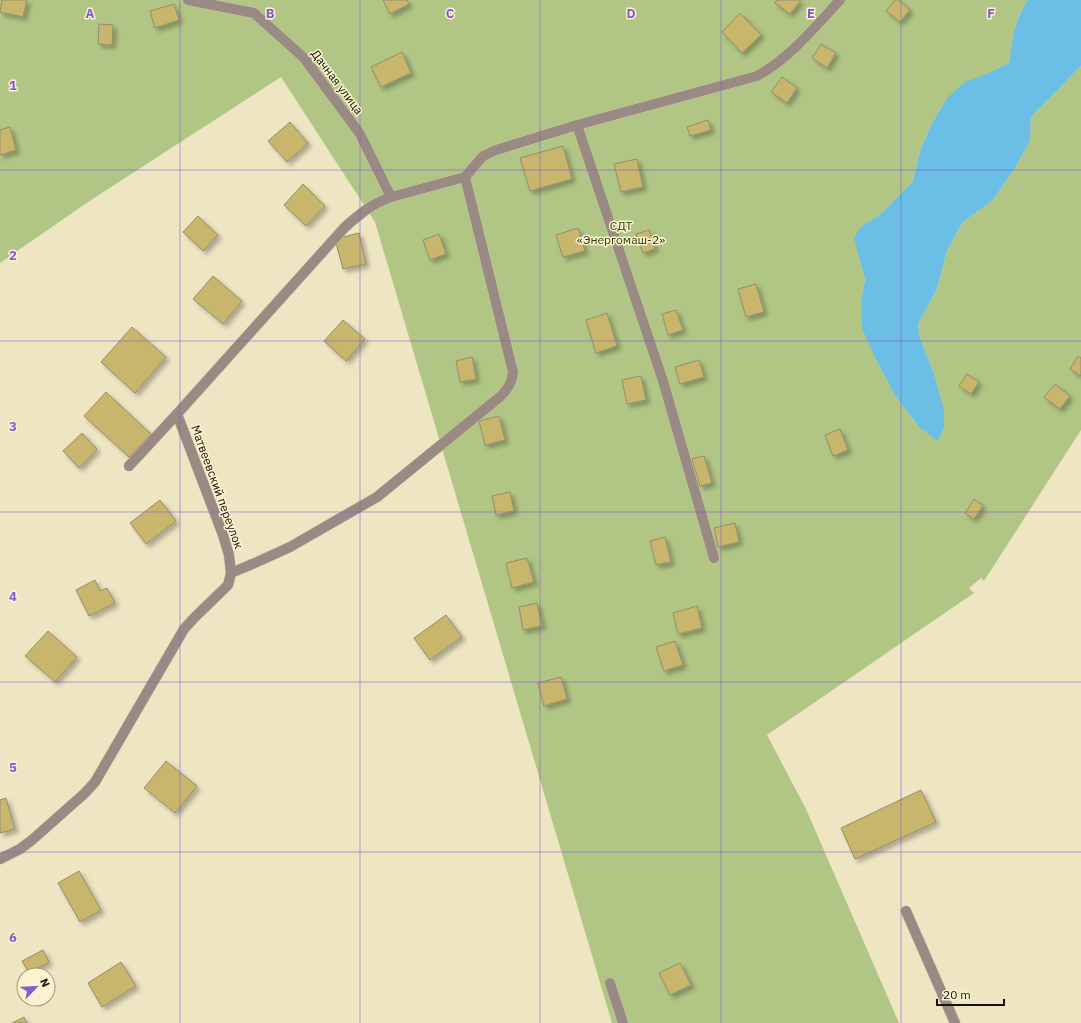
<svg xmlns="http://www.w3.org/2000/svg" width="1081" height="1023" font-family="'IBM Plex Sans',sans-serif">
  <defs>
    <filter id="shadow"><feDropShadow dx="3.5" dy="3.5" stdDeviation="2" flood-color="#0004"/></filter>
  </defs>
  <rect width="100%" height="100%" fill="#eee5c3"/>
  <path fill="#b1c684" d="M0,0h1028c-14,18 -16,41 -19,63l-62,35 -15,25 -12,28 -7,30 -30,31 -22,15 -1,33 5,20 -4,21 15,59 18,34 26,34 13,-57 -13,-33 -2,-14 19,-35 10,-38 15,-28 31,-23 22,-32 15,-27 1,-24 50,-51v364l-97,151 -3,-3 -12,10 5,5 -207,142 39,74 93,214h-287l-237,-801 -94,-145 -193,125 -88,61z"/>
  <path fill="#6cbfe4" d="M1028,0h53v66l-50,51 -1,24 -15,27 -22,32 -31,23 -15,28 -10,38 -19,35 2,14 13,33 11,39v17l-6,14 -18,-13 -26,-34 -18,-34 -14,-32 -1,-27 4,-21 -11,-43 7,-10 22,-15 30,-31 7,-30 12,-28 15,-25 18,-16 24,-9 20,-10c3,-22 5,-44 19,-63z"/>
  <g fill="#c8b66c" stroke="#958d6d" filter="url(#shadow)">
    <polygon points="2,0 27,0 23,17 0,12"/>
    <polygon points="383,0 407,0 409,4 390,14"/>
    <polygon points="777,0 801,0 790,14 775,3"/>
    <polygon points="895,0 899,0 910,10 900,22 886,11"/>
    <polygon points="174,4 179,20 155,28 150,11"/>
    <polygon points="740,13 761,35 742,53 722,32"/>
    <polygon points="99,24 113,25 112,45 98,44"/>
    <polygon points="821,44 836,53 827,68 812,58"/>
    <polygon points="402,52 411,73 381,87 371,67"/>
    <polygon points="782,77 797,88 787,103 771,92"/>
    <polygon points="708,120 711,130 690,136 687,127"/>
    <polygon points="290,122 308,143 287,162 268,141"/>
    <polygon points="10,127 16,150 0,155 0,130"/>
    <polygon points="563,146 572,179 530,191 520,158"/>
    <polygon points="637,159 643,187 621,192 614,164"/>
    <polygon points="303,184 325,206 306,226 284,205"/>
    <polygon points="198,216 218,235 203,251 183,232"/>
    <polygon points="578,228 585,251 563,257 556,235"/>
    <polygon points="649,230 655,249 643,253 636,234"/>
    <polygon points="359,233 366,264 343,269 335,239"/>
    <polygon points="439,234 446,254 430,260 423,240"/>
    <polygon points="213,276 242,301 223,324 193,299"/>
    <polygon points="756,284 764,312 746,317 738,289"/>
    <polygon points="676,310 683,330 668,335 662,314"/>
    <polygon points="607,313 617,346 596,353 586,320"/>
    <polygon points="343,320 365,339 346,361 324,341"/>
    <polygon points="132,327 166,357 135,393 101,362"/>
    <polygon points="1078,356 1081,358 1081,376 1070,369"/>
    <polygon points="472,357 476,379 460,382 456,361"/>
    <polygon points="699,360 704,377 680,384 675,367"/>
    <polygon points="967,374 979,382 971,394 959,386"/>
    <polygon points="641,376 646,400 627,404 622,380"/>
    <polygon points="1055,384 1070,396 1060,409 1044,397"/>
    <polygon points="106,392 151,434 129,457 84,416"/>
    <polygon points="499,416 505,440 485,445 479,421"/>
    <polygon points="840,429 848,450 833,456 825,435"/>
    <polygon points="82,433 97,449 79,468 63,451"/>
    <polygon points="704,456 712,483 700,486 692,459"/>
    <polygon points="510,492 514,511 496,515 492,496"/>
    <polygon points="974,499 983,506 974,519 965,513"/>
    <polygon points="160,500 176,521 146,544 130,523"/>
    <polygon points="735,523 739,542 718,547 714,528"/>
    <polygon points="665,537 671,562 656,565 650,541"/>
    <polygon points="527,558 534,582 512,588 506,563"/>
    <polygon points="95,580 100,591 107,588 115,603 89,616 76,590"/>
    <polygon points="537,603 542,626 523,630 519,607"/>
    <polygon points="697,606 702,628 678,634 673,613"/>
    <polygon points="446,615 462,637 430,660 414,638"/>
    <polygon points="48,631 77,657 55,682 25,656"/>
    <polygon points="675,641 683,665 664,671 656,647"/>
    <polygon points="561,677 567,699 544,706 538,683"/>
    <polygon points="166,761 197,786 175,813 144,788"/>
    <polygon points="921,790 936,822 855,859 841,828"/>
    <polygon points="6,798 15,829 0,833 0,800"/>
    <polygon points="79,871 101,910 80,922 58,883"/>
    <polygon points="43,950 49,962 29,973 22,961"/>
    <polygon points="121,962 136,986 102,1007 88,983"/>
    <polygon points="680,963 691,985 670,995 659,973"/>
    <polygon points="24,1017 27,1023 12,1023"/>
  </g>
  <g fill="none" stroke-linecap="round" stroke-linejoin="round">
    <defs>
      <g id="service">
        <polyline points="577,125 663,381 714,558"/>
        <path d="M391,197l74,-20 18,-21 13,-6 81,-25 180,-49c33,-18 58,-49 83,-76"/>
        <polyline points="129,466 177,414"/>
        <path d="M231,573l26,-11 33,-15 87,-50 124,-101c7,-8 11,-13 12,-24l-48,-195"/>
        <polyline points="906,911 955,1023"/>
        <polyline points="610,983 623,1023"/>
      </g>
      <path id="minor" d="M0,859l20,-10 12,-9 53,-47 10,-11 89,-153 10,-11 34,-33 3,-12 -2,-18 -6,-20 -46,-121 168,-187c15,-13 26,-23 46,-30l-31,-63 -56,-76 -50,-45 -66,-13"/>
    </defs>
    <use href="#service" stroke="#cbc3a5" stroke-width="11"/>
    <use href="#minor" stroke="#cbc3a5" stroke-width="11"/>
    <use href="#service" stroke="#998b83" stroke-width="10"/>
    <use href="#minor" stroke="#998b83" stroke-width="10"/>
  </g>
  <path fill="none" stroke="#815ad4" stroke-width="1" stroke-opacity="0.55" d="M180,0v1023M360,0v1023M540,0v1023M721,0v1023M901,0v1023M0,170h1081M0,341h1081M0,512h1081M0,682h1081M0,852h1081"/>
  <g text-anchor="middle" stroke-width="3" stroke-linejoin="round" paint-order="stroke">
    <g font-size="12" fill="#151206" stroke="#fbf3d0">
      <text transform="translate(337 82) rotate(53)" y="4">Дачная улица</text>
      <text transform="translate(217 487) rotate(70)" y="4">Матвеевский переулок</text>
    </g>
    <g font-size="12" fill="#2c3903" stroke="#fbf3d0">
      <text x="621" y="230">СДТ<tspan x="621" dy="14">«Энергомаш-2»</tspan></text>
    </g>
  </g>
  <g font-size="13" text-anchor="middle" font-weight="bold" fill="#815ad4" stroke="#fbf3d0" stroke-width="3" stroke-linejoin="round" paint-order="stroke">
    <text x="90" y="18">A</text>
    <text x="270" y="18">B</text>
    <text x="450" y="18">C</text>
    <text x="631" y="18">D</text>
    <text x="811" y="18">E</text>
    <text x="991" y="18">F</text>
    <text x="13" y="90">1</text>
    <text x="13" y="260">2</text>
    <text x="13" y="431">3</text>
    <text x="13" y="601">4</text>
    <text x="13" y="772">5</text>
    <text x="13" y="942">6</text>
  </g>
  <g transform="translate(36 987) rotate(65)"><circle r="19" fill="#fbf3d0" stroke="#9f997f"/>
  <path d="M0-3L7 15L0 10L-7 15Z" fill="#815ad4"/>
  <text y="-6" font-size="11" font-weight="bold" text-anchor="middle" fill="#151206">N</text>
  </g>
  <path d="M937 999v6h67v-6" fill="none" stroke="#151206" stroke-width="2"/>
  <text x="943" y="999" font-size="12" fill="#151206" stroke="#fbf3d0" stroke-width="3" paint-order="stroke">20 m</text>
</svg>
